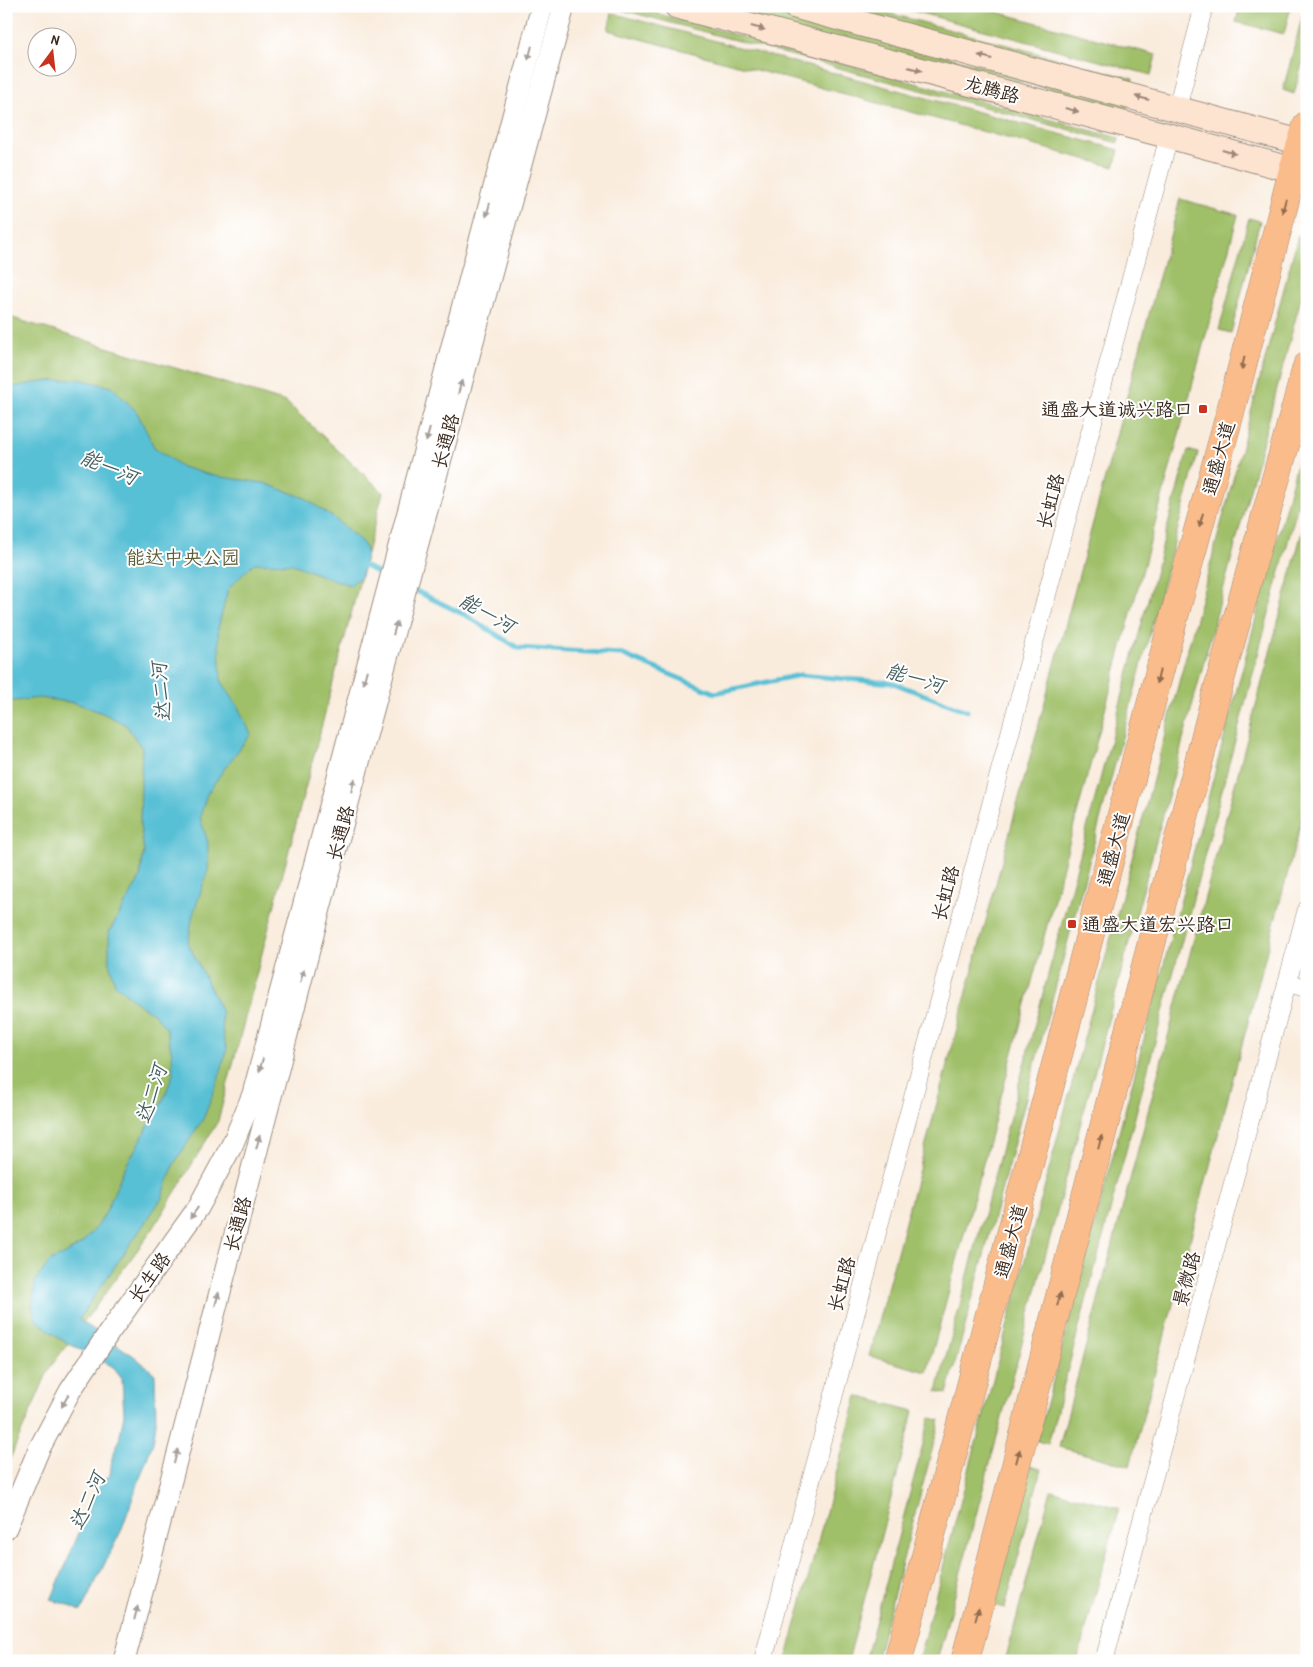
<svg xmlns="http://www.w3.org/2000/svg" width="1313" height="1667" font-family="'Patrick Hand','LXGW WenKai TC',sans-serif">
  <rect width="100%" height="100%" fill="#fff"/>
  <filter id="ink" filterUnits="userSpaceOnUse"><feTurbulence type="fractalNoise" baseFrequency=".02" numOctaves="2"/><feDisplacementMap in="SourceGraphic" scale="10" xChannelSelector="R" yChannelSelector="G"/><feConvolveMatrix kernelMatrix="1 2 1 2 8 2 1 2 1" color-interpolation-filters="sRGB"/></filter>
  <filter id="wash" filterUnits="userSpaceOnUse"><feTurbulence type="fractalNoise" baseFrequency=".0096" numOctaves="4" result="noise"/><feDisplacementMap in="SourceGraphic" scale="20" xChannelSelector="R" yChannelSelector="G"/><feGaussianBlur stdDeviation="1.12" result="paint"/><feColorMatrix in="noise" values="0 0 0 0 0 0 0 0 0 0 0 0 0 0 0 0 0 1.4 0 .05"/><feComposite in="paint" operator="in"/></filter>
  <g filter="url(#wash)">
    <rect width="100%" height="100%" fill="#f9ecdd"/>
    <g fill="#9fbf67" stroke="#6d7442">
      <polygon points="620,6 629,6 1119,138 1118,143 619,9"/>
      <polygon points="702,6 729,6 825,24 1128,105 1126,110 980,71 908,61"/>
      <polygon points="833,6 862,6 1133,79 1131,86"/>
      <polygon points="895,6 975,6 1156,55 1151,75"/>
      <polygon points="1240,6 1291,6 1284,34 1236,22"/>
      <polygon points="1305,6 1307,6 1307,46 1294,94 1283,90"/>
      <polygon points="612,13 1119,150 1114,167 608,30"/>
      <polygon points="1180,199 1238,215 927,1372 869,1356"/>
      <polygon points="1249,218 1260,221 1231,333 1219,330"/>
      <polygon points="1298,236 1307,239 1307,276 937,1661 918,1661"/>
      <polygon points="6,316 286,402 383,492 218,1121 153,1229 49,1369 6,1468"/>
      <polygon points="1307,426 1307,470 1048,1444 1037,1441"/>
      <polygon points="1188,450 1198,453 947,1394 937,1391"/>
      <polygon points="1307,513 1307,800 1130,1466 1059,1447"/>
      <polygon points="857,1396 914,1411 848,1661 786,1661"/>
      <polygon points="930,1418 940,1420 876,1661 865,1661"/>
      <polygon points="1030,1466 1041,1469 1005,1608 993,1605"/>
      <polygon points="1051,1490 1119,1508 1077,1661 1005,1661"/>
    </g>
    <polygon fill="#58c0d5" stroke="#4a757a" points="79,379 112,387 137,412 154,447 182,467 214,476 264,483 305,498 335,519 363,543 367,553 361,577 350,585 322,576 293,564 254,563 228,589 218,629 221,680 237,705 251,734 224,769 207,794 200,817 208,843 208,870 193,915 188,943 221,1010 223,1036 227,1049 218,1081 204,1117 174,1164 162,1198 87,1307 79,1320 134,1356 155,1374 156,1423 153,1442 121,1531 81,1611 65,1604 51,1600 98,1487 110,1475 112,1458 119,1440 124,1414 122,1379 112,1366 60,1339 36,1320 32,1307 35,1281 50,1261 62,1256 81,1244 97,1227 106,1212 123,1171 163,1100 173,1074 172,1054 166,1028 153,1013 137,1003 115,984 109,962 109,932 140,878 144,851 140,825 142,748 126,725 105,714 76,703 39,698 6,702 6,387 12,387 45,381"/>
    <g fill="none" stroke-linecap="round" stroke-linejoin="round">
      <g stroke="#58c0d5" stroke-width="5">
        <polyline points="358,563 387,577"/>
        <polyline points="410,588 467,616 518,648 621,654 715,693 800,675 893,683 967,711"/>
      </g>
    </g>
  </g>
  <g filter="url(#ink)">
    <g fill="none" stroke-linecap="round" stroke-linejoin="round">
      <defs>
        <g id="minor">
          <polyline points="1177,108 1204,6"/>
          <polyline points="1287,983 1307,988"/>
          <polyline points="763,1661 1169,136"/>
          <polyline points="1104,1661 1307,909"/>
        </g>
        <g id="tertiary">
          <polyline points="6,1528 39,1449 70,1391 108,1334 198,1208 233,1143 253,1094 343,758 542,6"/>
          <path d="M124,1661c76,-301 155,-600 235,-899 68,-252 135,-504 205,-756"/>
        </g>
        <g id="secondary">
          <polyline points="677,6 1169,136 1307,174"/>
          <polyline points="795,6 1307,144"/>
        </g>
        <g id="primary">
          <polyline points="898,1661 1171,628 1229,417 1293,170 1307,125"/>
          <polyline points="965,1661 1215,699 1307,366"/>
        </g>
      </defs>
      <use href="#minor" stroke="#9a8b7e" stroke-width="19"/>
      <use href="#tertiary" stroke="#9a8b7e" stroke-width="23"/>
      <use href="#secondary" stroke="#9a8b7e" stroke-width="27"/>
      <use href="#primary" stroke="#9a8b7e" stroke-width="29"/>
      <use href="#minor" stroke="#fff" stroke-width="18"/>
      <use href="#tertiary" stroke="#fff" stroke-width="21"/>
      <use href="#secondary" stroke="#fde4d1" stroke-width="25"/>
      <use href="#primary" stroke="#fabc8b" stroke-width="28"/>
    </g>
    <defs><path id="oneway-solid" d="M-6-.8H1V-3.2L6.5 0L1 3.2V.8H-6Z" transform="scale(1.25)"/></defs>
    <g fill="#9c8778">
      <use href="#oneway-solid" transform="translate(758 28) rotate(15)"/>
      <use href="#oneway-solid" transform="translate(985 57) rotate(-165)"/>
      <use href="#oneway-solid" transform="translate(915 69) rotate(15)"/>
      <use href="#oneway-solid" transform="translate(1142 98) rotate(-165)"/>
      <use href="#oneway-solid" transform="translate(1072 110) rotate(15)"/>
      <use href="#oneway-solid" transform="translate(1229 152) rotate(15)"/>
    </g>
    <g fill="#a79f9a">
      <use href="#oneway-solid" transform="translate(530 53) rotate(105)"/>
      <use href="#oneway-solid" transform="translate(488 210) rotate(105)"/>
      <use href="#oneway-solid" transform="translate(460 387) rotate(-75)"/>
      <use href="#oneway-solid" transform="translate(428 435) rotate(105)"/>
      <use href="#oneway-solid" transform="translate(395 628) rotate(-75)"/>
      <use href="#oneway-solid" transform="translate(365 677) rotate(105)"/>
      <use href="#oneway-solid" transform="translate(353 785) rotate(-75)"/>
      <use href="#oneway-solid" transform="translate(302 976) rotate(-75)"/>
      <use href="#oneway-solid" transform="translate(261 1065) rotate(106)"/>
      <use href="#oneway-solid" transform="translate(258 1142) rotate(-75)"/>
      <use href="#oneway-solid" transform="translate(194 1213) rotate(125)"/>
      <use href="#oneway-solid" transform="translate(217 1299) rotate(-75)"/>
      <use href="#oneway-solid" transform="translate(65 1401) rotate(119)"/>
      <use href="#oneway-solid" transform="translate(176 1456) rotate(-75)"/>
      <use href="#oneway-solid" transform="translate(136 1613) rotate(-76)"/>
    </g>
    <g fill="#916c4f">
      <use href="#oneway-solid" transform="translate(1284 206) rotate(104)"/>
      <use href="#oneway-solid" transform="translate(1243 363) rotate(104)"/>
      <use href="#oneway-solid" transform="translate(1201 520) rotate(106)"/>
      <use href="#oneway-solid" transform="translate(1158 677) rotate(105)"/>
      <use href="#oneway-solid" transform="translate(1100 1142) rotate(-75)"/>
      <use href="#oneway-solid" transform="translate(1059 1299) rotate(-75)"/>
      <use href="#oneway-solid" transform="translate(1018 1456) rotate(-75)"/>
      <use href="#oneway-solid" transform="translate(977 1614) rotate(-75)"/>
    </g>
  </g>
  <g fill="#c8321e" stroke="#fff" stroke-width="2">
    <rect x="1198" y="404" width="10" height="10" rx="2.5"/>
    <rect x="1067" y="919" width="10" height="10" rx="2.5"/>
  </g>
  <g text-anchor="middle" stroke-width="4" stroke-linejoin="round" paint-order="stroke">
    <g font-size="19" fill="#3b2a1e" stroke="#fff">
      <text transform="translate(992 89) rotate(15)" y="7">龙腾路</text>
      <text transform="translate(445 441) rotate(-75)" y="7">长通路</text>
      <text transform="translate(1218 458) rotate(-75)" y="7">通盛大道</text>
      <text transform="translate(1050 501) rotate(-75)" y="7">长虹路</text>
      <text transform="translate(340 833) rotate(-75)" y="7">长通路</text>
      <text transform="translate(1113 849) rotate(-75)" y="7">通盛大道</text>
      <text transform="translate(945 893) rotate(-75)" y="7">长虹路</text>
      <text transform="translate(237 1224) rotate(-75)" y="7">长通路</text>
      <text transform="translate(1010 1241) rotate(-75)" y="7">通盛大道</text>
      <text transform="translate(149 1277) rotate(-54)" y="7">长生路</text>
      <text transform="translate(1186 1279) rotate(-75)" y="7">景微路</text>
      <text transform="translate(841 1284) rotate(-75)" y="7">长虹路</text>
    </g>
    <g font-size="19" fill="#3b2a1e" stroke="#fff" text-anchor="end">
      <text x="1193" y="416">通盛大道诚兴路口</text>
      <text x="1082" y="931" text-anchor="start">通盛大道宏兴路口</text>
    </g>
    <g font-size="19" fill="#5e5e38" stroke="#fff">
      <text x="183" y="564">能达中央公园</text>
    </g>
    <g font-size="20" font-style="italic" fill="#455e5e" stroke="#fff">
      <text transform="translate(109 467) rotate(23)" y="7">能一河</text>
      <text transform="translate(487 613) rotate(30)" y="7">能一河</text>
      <text transform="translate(915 678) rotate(17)" y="7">能一河</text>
      <text transform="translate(161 692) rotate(-95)" y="7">达二河</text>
      <text transform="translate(151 1094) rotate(-72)" y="7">达二河</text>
      <text transform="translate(87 1501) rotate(-66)" y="7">达二河</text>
    </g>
  </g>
  <rect width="1313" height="1667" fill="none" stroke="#fff" stroke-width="25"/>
  <g transform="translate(52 52) rotate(15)"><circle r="24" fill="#ffffff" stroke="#b1aaa5"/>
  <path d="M0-4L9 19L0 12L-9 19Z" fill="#c8321e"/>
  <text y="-8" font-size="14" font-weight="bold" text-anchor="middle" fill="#3b2a1e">N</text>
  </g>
</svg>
